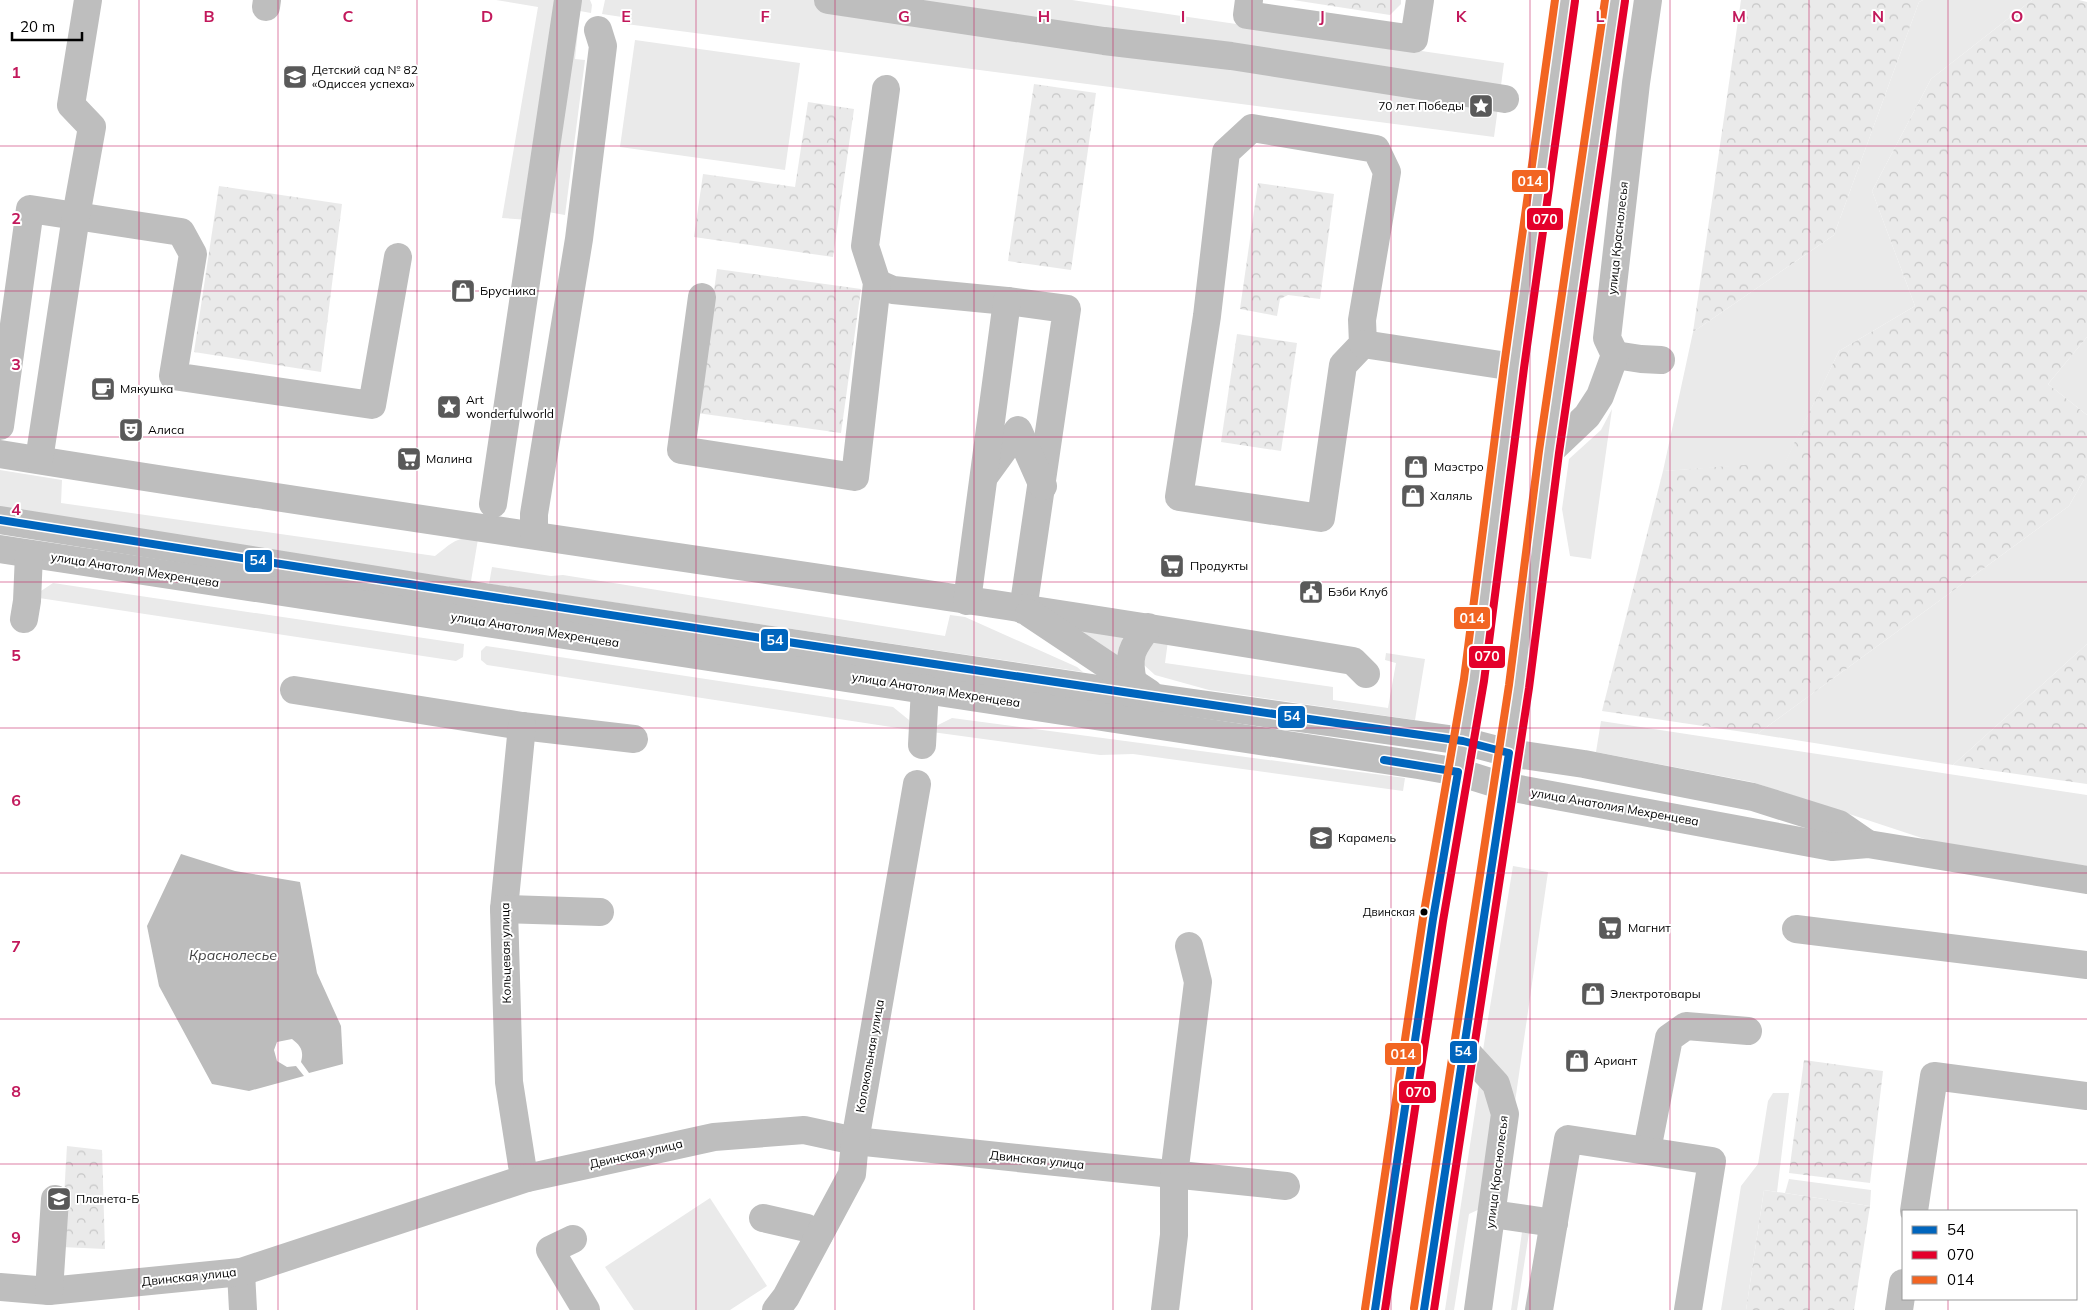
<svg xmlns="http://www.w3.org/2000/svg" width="2087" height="1310" font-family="Mulish,sans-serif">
  <defs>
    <pattern id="forest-crowns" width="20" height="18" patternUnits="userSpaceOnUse" patternTransform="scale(1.25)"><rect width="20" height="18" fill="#eaeaea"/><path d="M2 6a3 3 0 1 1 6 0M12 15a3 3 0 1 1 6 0" fill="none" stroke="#c7c7c7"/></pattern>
  </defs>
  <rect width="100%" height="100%" fill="#fff"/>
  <g fill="#eaeaea">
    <polygon points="496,0 562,0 529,220 502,218 538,7"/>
    <polygon points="575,0 590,0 592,5 591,13 580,11 575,59 585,60 565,215 548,212"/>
    <polygon points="605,0 1072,0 1504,63 1494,137 626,24 622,17 602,14"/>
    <polygon points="1923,0 2032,0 1931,79 1872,191 1915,306 1839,351 1785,463 1663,471 1693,332 1834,235 1919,2"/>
    <polygon points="635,40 800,63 785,170 620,147"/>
    <polygon points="2087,337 2087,415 2048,384"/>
    <polygon points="1612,409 1591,559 1570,556 1562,509 1569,459 1601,430"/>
    <path d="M0,470l62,10 -1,23 374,53c16,-12 22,-21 43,-17l-7,42 -471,-67z"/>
    <polygon points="2087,474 2087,644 1953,765 1757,734 2069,506"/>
    <polygon points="492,567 551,576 563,575 945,636 950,615 965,617 1077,667 1083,672 489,584"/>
    <polygon points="53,583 464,644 463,657 456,661 39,598 41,591"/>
    <polygon points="1058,628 1135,631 1123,666"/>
    <polygon points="1168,641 1165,663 1333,687 1333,700 1388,708 1396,663 1385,660 1386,653 1425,659 1415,720 1209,690 1155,675 1144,665 1143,649 1150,643"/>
    <polygon points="486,646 893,707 909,720 911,730 487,665 481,660 481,651"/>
    <polygon points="952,718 1405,778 1403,791 1133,754 1100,755 932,732 938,725"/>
    <polygon points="1601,721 2087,795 2087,866 1940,844 1752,782 1596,752"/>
    <polygon points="1513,866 1548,872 1515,1102 1483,1050"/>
    <polygon points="1480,1079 1496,1111 1482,1208 1469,1214 1454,1310 1445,1310"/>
    <polygon points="1773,1093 1789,1093 1777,1192 1764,1190 1746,1310 1721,1310 1741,1186 1758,1164 1768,1101"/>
    <polygon points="1789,1179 1871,1190 1870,1206 1785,1193"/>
    <polygon points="710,1198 767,1286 730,1310 634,1310 605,1267"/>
    <polygon points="1522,1232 1529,1233 1517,1310 1511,1310"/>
  </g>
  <g fill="url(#forest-crowns)">
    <polygon points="1293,0 1401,0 1401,4 1390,15"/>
    <polygon points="1741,0 1923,0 1919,2 1834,235 1693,332"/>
    <polygon points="2032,0 2079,0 2087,2 2087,337 2048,384 2087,415 2087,474 2069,506 1757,734 1602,711 1663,471 1785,462 1839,351 1915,306 1872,191 1931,79"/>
    <polygon points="1034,84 1096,93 1071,270 1008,261"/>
    <polygon points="808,102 854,109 833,257 694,237 703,174 795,187"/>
    <polygon points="1258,183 1334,194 1320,299 1288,295 1280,299 1277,316 1240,309"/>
    <polygon points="219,186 342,204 321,372 194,352"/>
    <polygon points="717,269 861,289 841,433 697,413"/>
    <polygon points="1237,334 1297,343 1281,451 1221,442"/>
    <polygon points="2087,644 2087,784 1953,765"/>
    <polygon points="1804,1060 1883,1071 1870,1183 1789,1173"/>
    <polygon points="67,1146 102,1150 105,1249 61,1247"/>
    <polygon points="1764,1190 1870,1206 1854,1310 1746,1310"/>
  </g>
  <path fill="#bcbcbc" d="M181,854l54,17 65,11 17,91 24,53 2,38 -34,9 -8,-11c3,-11 0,-16 -9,-23l-15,3 -3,8 3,11 10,6 9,-1 8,10 -55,15 -37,-7 -53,-98 -12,-60z"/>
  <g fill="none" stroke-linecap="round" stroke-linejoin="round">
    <g stroke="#bebebe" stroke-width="28">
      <polyline points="828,0 1104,41 1231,56 1505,99"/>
      <polyline points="1249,0 1247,15 1414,39 1420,0"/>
      <polyline points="266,7 267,0"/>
      <polygon points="1252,128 1376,149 1387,172 1362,320 1363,344 1343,365 1321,518 1179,497 1207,316 1226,152"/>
      <polyline points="877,283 893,290 1007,301 1067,309 1023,610"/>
      <polyline points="702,297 681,450 855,477 877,283 865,246 886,89"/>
      <polyline points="1363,344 1514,367"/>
      <polyline points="1615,355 1641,359 1661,360"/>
      <polyline points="0,426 30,209 181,232 193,254 173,376 372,405 398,257"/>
      <polyline points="1549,452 1587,416 1600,396 1615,355 1607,338 1636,83 1648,0"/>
      <path d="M0,454c450,73 903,132 1353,207l13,13"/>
      <polyline points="39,460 76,216 92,127 71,105 88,0"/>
      <polyline points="986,474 1018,430 1043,486"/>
      <polyline points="493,504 568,0"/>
      <polyline points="0,520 478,596 1158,698 1463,741 1509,753 1584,764 1753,797 1839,824 1868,844"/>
      <polyline points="534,535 534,514 579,239 603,46 598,30"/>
      <polyline points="0,549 1418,765 1458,772 1503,786 1832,847 1868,844 2087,880"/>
      <polyline points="967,601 1007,301"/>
      <polyline points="1029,613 1149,693"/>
      <polyline points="24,619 27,601 29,554"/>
      <path d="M1133,682c-6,-27 -1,-34 15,-55"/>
      <polyline points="294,690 522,726 634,739"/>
      <polyline points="522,726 504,909 509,1082 522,1165 527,1178"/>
      <polyline points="922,745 925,688"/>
      <polyline points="504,909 600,912"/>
      <polyline points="1796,929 2087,965"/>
      <polyline points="1463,1048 1496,1084 1505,1114 1478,1310"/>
      <polyline points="1647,1150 1669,1038 1686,1026 1748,1031"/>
      <polyline points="1914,1211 1934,1076 2087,1096"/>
      <polyline points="1492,1214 1554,1223"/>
      <polyline points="763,1218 807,1228 819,1235"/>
      <polyline points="573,1239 550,1250 586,1310"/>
      <polyline points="241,1272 243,1310"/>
      <polyline points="0,1287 49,1291 241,1272 527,1178 714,1137 804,1130 855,1141 1286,1186"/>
      <polyline points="49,1291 55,1199"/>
      <polyline points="776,1310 786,1297 852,1174 855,1141 917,784"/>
      <polyline points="1165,1310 1174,1235 1174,1175 1198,982 1189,946"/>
      <polyline points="1375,1310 1433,919 1474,680 1514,367 1565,0"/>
      <polyline points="1424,1310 1519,686 1549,452 1615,0"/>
      <polyline points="1539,1310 1568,1139 1712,1161 1688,1310"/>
      <polyline points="1899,1310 1903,1283"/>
    </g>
    <defs>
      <g id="bus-1">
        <path d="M0,520c487,77 975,152 1463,221l46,12 -85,557"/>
        <polyline points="1375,1310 1433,919 1458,772 1384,760"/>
      </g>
      <g id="bus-2">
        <polyline points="1385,1310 1443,921 1484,681 1524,368 1575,1"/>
        <polyline points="1434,1310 1529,688 1559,453 1625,1"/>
      </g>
      <g id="bus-3">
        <polyline points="1414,1308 1509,685 1539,451 1605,0"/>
        <polyline points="1365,1309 1423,918 1464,679 1504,366 1555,0"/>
      </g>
    </defs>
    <use href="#bus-1" stroke="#fff" stroke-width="11"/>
    <use href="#bus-2" stroke="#fff" stroke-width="11"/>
    <use href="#bus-3" stroke="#fff" stroke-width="11"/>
    <use href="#bus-1" stroke="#0065bd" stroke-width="8"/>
    <use href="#bus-2" stroke="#e4002b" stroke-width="8"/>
    <use href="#bus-3" stroke="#f26522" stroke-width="8"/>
  </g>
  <path fill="none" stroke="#c2185b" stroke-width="1" stroke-opacity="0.55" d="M139,0v1310M278,0v1310M417,0v1310M557,0v1310M696,0v1310M835,0v1310M974,0v1310M1113,0v1310M1252,0v1310M1391,0v1310M1530,0v1310M1670,0v1310M1809,0v1310M1948,0v1211M0,146h2087M0,291h2087M0,437h2087M0,582h2087M0,728h2087M0,873h2087M0,1019h2087M0,1164h2087M1948,1299v11"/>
  <defs>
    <symbol id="school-square" viewBox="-11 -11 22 22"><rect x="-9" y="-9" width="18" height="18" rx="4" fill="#595959" stroke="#fff"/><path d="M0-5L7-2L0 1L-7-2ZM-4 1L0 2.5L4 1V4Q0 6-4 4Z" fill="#fff"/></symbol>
    <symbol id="sight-square" viewBox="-11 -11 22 22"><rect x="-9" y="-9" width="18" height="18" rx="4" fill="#595959" stroke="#fff"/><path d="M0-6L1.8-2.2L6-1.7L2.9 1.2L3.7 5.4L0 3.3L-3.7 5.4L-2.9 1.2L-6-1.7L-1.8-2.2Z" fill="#fff"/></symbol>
    <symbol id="shop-square" viewBox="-11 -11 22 22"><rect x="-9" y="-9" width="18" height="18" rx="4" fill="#595959" stroke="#fff"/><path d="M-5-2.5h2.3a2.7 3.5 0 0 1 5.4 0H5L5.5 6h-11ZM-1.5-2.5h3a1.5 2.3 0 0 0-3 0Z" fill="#fff"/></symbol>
    <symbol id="cafe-square" viewBox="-11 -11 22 22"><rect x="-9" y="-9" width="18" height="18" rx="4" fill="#595959" stroke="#fff"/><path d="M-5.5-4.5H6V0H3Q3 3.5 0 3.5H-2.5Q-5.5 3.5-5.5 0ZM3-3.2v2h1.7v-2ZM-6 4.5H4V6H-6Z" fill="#fff"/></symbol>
    <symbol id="theatre-square" viewBox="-11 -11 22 22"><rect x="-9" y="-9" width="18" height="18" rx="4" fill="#595959" stroke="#fff"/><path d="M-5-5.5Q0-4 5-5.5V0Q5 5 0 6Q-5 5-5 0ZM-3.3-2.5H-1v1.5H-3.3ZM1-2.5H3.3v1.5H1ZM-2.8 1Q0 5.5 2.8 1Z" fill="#fff"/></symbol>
    <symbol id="supermarket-square" viewBox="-11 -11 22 22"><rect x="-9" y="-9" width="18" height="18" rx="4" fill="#595959" stroke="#fff"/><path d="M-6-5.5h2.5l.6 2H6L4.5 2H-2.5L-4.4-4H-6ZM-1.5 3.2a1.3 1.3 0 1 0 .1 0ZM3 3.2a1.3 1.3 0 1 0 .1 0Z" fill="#fff"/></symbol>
    <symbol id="civic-square" viewBox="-11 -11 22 22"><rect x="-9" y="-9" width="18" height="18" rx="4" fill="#595959" stroke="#fff"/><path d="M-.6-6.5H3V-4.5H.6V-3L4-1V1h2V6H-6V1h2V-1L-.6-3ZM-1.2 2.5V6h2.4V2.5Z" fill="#fff"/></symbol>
  </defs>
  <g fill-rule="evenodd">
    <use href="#school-square" x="281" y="63" width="28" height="28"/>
    <use href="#sight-square" x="1467" y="92" width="28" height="28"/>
    <use href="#shop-square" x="449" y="277" width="28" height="28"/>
    <use href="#cafe-square" x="89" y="375" width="28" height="28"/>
    <use href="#sight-square" x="435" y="393" width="28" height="28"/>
    <use href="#theatre-square" x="117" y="416" width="28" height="28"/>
    <use href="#supermarket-square" x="395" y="445" width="28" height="28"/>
    <use href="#shop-square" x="1402" y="453" width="28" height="28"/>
    <use href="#shop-square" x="1399" y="482" width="28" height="28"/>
    <use href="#supermarket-square" x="1158" y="552" width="28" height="28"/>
    <use href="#civic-square" x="1297" y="578" width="28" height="28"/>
    <use href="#school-square" x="1307" y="824" width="28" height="28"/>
    <use href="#supermarket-square" x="1596" y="914" width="28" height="28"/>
    <use href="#shop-square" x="1579" y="980" width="28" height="28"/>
    <use href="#shop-square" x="1563" y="1047" width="28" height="28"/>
    <use href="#school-square" x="45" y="1185" width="28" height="28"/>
  </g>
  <circle fill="#000" stroke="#fff" stroke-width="2" cx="1424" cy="912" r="4.5"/>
  <g text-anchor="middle" stroke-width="4" stroke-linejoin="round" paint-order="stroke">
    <g font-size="11" fill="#000" stroke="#fff" text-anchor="end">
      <text x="1415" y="916">Двинская</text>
    </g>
    <g font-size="12" fill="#000" stroke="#fff" text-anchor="start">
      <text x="312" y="74">Детский сад № 82<tspan x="312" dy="14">«Одиссея успеха»</tspan></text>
      <text x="1464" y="110" text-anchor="end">70 лет Победы</text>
      <text x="480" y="295">Брусника</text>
      <text x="120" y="393">Мякушка</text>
      <text x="466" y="404">Art<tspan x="466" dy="14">wonderfulworld</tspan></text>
      <text x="148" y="434">Алиса</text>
      <text x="426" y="463">Малина</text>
      <text x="1434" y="471">Маэстро</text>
      <text x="1430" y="500">Халяль</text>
      <text x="1190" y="570">Продукты</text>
      <text x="1328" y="596">Бэби Клуб</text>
      <text x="1338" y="842">Карамель</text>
      <text x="1628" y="932">Магнит</text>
      <text x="1610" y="998">Электротовары</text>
      <text x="1594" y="1065">Ариант</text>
      <text x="76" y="1203">Планета-Б</text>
    </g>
    <g font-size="12" fill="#000" stroke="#fff">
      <text transform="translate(1618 238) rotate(-84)" y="4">улица Краснолесья</text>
      <text transform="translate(135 570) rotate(9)" y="4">улица Анатолия Мехренцева</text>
      <text transform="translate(535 630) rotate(9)" y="4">улица Анатолия Мехренцева</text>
      <text transform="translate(936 690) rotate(9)" y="4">улица Анатолия Мехренцева</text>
      <text transform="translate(1615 807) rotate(10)" y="4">улица Анатолия Мехренцева</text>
      <text transform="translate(506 953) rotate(-91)" y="4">Кольцевая улица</text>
      <text transform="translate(870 1056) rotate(-80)" y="4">Колокольная улица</text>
      <text transform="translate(636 1154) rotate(-13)" y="4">Двинская улица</text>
      <text transform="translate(1037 1160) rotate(6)" y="4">Двинская улица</text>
      <text transform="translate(1497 1172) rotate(-83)" y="4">улица Краснолесья</text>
      <text transform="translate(189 1277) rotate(-6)" y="4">Двинская улица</text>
    </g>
    <g font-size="14" font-style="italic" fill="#414141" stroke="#fff">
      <text x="233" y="960">Краснолесье</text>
    </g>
  </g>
  <g font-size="16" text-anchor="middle" font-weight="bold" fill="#c2185b" stroke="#fff" stroke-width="4" stroke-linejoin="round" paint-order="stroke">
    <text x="209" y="22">B</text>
    <text x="348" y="22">C</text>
    <text x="487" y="22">D</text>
    <text x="626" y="22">E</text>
    <text x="765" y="22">F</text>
    <text x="904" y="22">G</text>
    <text x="1044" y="22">H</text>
    <text x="1183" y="22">I</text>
    <text x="1322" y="22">J</text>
    <text x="1461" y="22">K</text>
    <text x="1600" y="22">L</text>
    <text x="1739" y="22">M</text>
    <text x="1878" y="22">N</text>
    <text x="2017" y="22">O</text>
    <text x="16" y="78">1</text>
    <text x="16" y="224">2</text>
    <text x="16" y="370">3</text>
    <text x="16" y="515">4</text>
    <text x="16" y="661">5</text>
    <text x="16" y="806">6</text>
    <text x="16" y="952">7</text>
    <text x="16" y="1097">8</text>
    <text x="16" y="1243">9</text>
  </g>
  <g stroke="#fff" stroke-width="2">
    <rect x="1511" y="169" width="38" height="24" rx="5" fill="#f26522"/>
    <rect x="1526" y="207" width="38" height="24" rx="5" fill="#e4002b"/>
    <rect x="244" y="549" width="29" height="24" rx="5" fill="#0065bd"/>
    <rect x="1453" y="606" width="38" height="24" rx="5" fill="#f26522"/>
    <rect x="760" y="628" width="29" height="24" rx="5" fill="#0065bd"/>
    <rect x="1468" y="645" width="38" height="24" rx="5" fill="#e4002b"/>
    <rect x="1277" y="705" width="29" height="24" rx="5" fill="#0065bd"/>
    <rect x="1449" y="1040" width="29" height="24" rx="5" fill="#0065bd"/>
    <rect x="1384" y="1042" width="38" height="24" rx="5" fill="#f26522"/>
    <rect x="1398" y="1080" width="39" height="24" rx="5" fill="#e4002b"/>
  </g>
  <g font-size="14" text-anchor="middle" font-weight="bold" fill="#fff">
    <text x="1530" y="186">014</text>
    <text x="1545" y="224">070</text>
    <text x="258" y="565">54</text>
    <text x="1472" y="623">014</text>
    <text x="775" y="645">54</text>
    <text x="1487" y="661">070</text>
    <text x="1292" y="721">54</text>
    <text x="1463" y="1056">54</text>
    <text x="1403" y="1059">014</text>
    <text x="1418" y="1097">070</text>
  </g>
  <rect x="1902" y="1210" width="175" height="90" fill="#ffffff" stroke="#999999"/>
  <rect x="1912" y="1226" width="25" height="8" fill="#0065bd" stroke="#999999"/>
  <text x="1947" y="1235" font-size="15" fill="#000000">54</text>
  <rect x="1912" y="1251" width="25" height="8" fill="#e4002b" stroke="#999999"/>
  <text x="1947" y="1260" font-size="15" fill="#000000">070</text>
  <rect x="1912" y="1276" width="25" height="8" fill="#f26522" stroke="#999999"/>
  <text x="1947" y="1285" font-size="15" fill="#000000">014</text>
  <path d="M12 32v8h70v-8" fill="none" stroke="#000000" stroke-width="2.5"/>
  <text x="20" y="32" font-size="15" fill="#000000" stroke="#ffffff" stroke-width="4" paint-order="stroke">20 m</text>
</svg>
